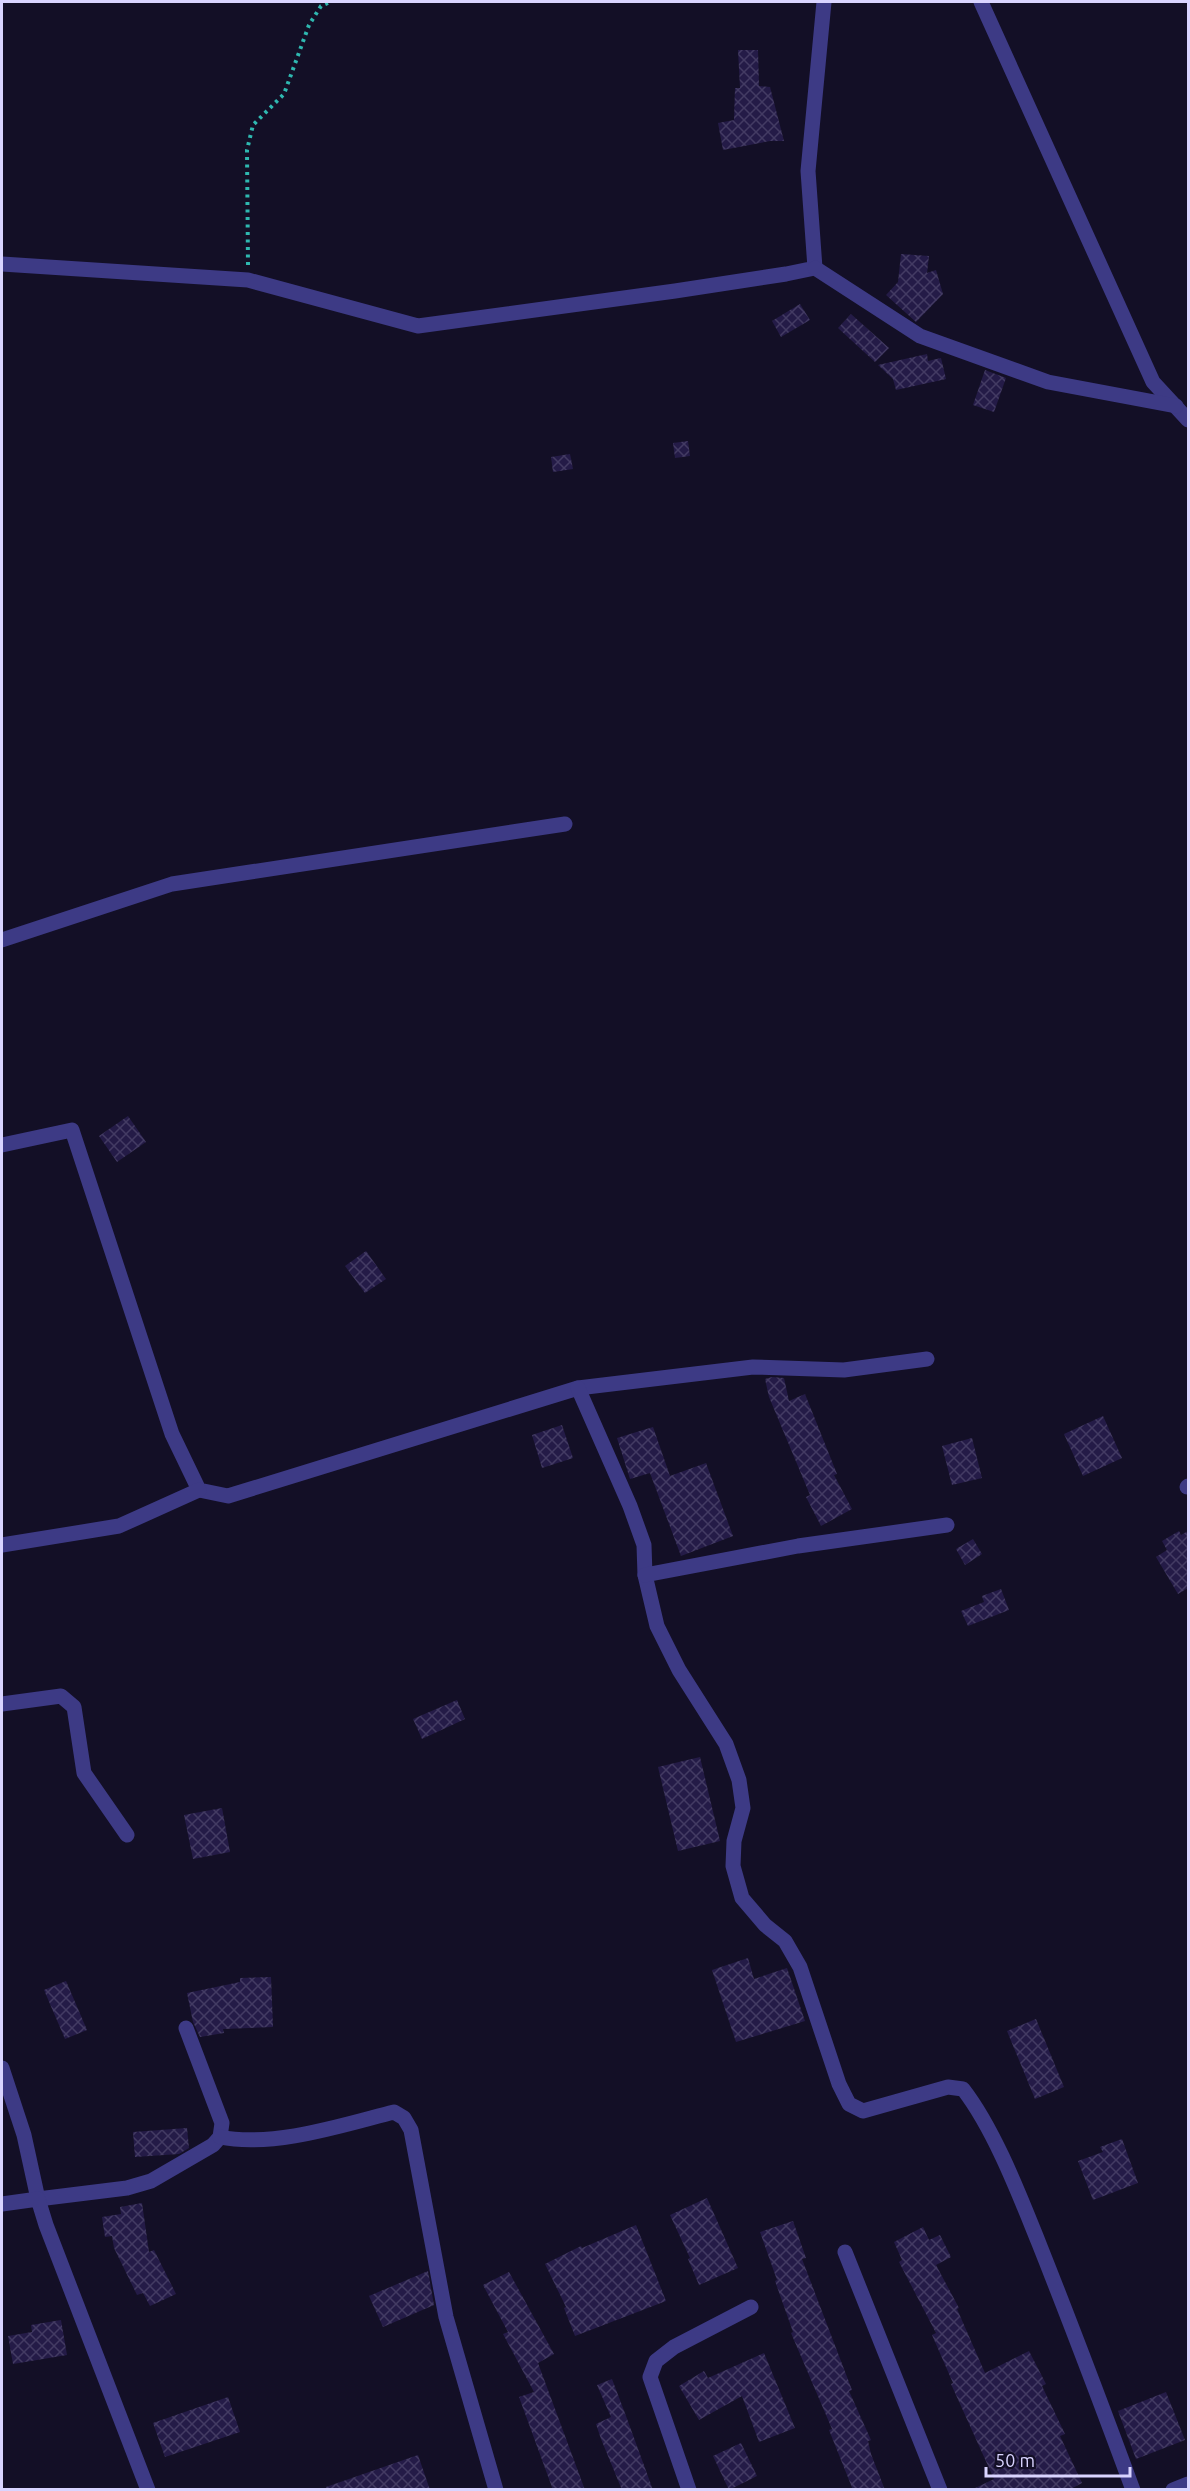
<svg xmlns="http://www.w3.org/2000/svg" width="1190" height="2491" font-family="Ubuntu,sans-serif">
  <defs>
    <pattern id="building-cross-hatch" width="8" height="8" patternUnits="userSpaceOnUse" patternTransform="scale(1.5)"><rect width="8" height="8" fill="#241b47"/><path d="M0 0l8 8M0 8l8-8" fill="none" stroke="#433b63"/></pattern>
  </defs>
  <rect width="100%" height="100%" fill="#130f26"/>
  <g fill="url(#building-cross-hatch)">
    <polygon points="738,50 758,50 759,86 770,87 784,141 770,141 723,150 718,123 734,120 735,88 740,88"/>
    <polygon points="901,254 929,256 927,273 936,270 943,294 916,322 886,295 898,282"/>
    <polygon points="800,304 810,320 781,337 772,321"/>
    <polygon points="851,314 889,348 875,362 838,328"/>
    <polygon points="927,354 928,361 941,358 946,379 896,390 893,379 878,365"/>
    <polygon points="985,370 1006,378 994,412 973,405"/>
    <polygon points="688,441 690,456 675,458 673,443"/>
    <polygon points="570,454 573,469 553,472 551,457"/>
    <polygon points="128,1116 146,1142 117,1162 99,1136"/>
    <polygon points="366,1251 386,1279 365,1293 345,1266"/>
    <polygon points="772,1377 784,1378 789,1401 805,1394 837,1474 834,1475 852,1509 821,1526 806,1497 810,1495 769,1397 765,1379"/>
    <polygon points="1103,1416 1122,1458 1083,1476 1064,1434"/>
    <polygon points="562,1425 573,1458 542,1468 532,1435"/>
    <polygon points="653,1427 670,1476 706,1463 733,1536 681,1556 650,1473 630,1479 617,1438"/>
    <polygon points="972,1438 982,1478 952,1485 942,1446"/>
    <polygon points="1179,1531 1181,1535 1188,1531 1188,1588 1178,1594 1156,1557 1167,1550 1162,1541"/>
    <polygon points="973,1539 982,1554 965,1565 956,1549"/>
    <polygon points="1001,1589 1009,1610 968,1626 961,1611 984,1602 982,1596"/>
    <polygon points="457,1700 465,1719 422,1739 413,1719"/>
    <polygon points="700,1757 720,1841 678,1851 658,1767"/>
    <polygon points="222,1808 230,1852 193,1859 184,1815"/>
    <polygon points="748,1958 754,1979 787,1968 805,2021 736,2042 712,1970"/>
    <polygon points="271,1977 273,2027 223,2029 224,2033 200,2037 193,2022 187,1993 240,1982 240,1978"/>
    <polygon points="66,1981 87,2030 65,2039 44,1990"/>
    <polygon points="1036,2019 1064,2087 1035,2099 1007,2031"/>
    <polygon points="187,2128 189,2148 179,2154 135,2157 133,2132"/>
    <polygon points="1122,2139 1138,2183 1093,2200 1078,2161 1103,2152 1100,2147"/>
    <polygon points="707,2198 738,2268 699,2285 688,2259 690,2258 670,2215"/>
    <polygon points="142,2203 149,2252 154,2250 176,2294 150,2306 143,2293 137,2295 114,2248 112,2236 105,2237 102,2217 121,2214 120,2207"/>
    <polygon points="793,2221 806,2258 802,2259 852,2390 849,2391 871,2440 868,2441 871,2454 885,2490 853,2490 829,2430 832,2429 791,2333 793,2332 775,2281 777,2280 760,2232"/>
    <polygon points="636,2225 666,2301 575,2336 564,2308 566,2307 545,2264 581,2246 582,2248"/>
    <polygon points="923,2227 929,2240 940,2235 951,2257 936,2265 959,2308 957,2309 985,2373 1029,2351 1046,2384 1042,2386 1065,2434 1060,2436 1082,2483 1069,2490 971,2490 994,2479 951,2384 953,2383 932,2335 936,2333 899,2262 902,2260 894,2242"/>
    <polygon points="428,2271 434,2305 383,2327 369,2296"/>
    <polygon points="509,2272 554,2354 538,2363 585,2490 553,2490 519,2397 534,2392 503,2334 508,2332 483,2285"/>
    <polygon points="61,2320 67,2355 13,2364 8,2336 32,2332 31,2325"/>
    <polygon points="764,2353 795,2428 759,2442 742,2396 699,2420 679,2386 704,2371 708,2378"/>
    <polygon points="612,2379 626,2416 653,2490 622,2490 601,2439 596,2424 611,2417 597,2385"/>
    <polygon points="1166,2392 1185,2440 1136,2459 1118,2411"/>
    <polygon points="228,2397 240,2432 165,2457 153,2423"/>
    <polygon points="741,2443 757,2476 729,2490 713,2456"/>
    <polygon points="418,2455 430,2490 326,2490 326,2487"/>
  </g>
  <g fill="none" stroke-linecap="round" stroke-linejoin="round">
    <polyline stroke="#2fb8b0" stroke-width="4" stroke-dasharray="3 4.5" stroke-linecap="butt" points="248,265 247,150 253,125 284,94 309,25 321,6 330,2"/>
    <g stroke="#3d3a85" stroke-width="15">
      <polyline points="981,2 1153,382 1188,420"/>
      <polyline points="2,264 248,280 418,326 675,291 786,274 815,268 808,171 824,2"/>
      <polyline points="815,268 920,336 1048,382 1176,406"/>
      <polyline points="2,940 172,884 565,824"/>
      <polyline points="2,1145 72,1130 172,1434 199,1490 228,1496 578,1388 753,1367 844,1370 927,1359"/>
      <path d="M578,1388l52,118 14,39 1,30 12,51 22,44 47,74 13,36 4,28 -9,33 -1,25 9,32 23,27 20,16 15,26 39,117 10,20 14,7 85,-24 15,2c31,40 56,105 75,152 33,83 64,165 95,249"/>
      <polyline points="1187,1487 1188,1486"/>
      <polyline points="2,1545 119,1526 199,1490"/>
      <polyline points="645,1575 798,1546 947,1525"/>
      <polyline points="2,1704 61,1696 74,1707 84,1773 127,1835"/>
      <polyline points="2,2068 24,2135 38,2199 127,2188 151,2181 213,2145 220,2137 222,2123 186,2028"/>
      <path d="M220,2137c53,11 123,-12 174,-25l10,6 7,12 35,187 50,173"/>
      <polyline points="2,2204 38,2199 46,2225 148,2490"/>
      <polyline points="845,2252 940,2490"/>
      <polyline points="689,2490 650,2377 656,2361 674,2347 751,2307"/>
      <polyline points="1173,2490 1188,2484"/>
    </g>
  </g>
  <rect width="1190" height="2491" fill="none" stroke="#d9d4ff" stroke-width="6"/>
  <path d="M986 2467v9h144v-9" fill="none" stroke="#d9d4ff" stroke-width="3"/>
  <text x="995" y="2467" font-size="18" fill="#d9d4ff" stroke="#130f26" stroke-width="4.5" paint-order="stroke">50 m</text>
</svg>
